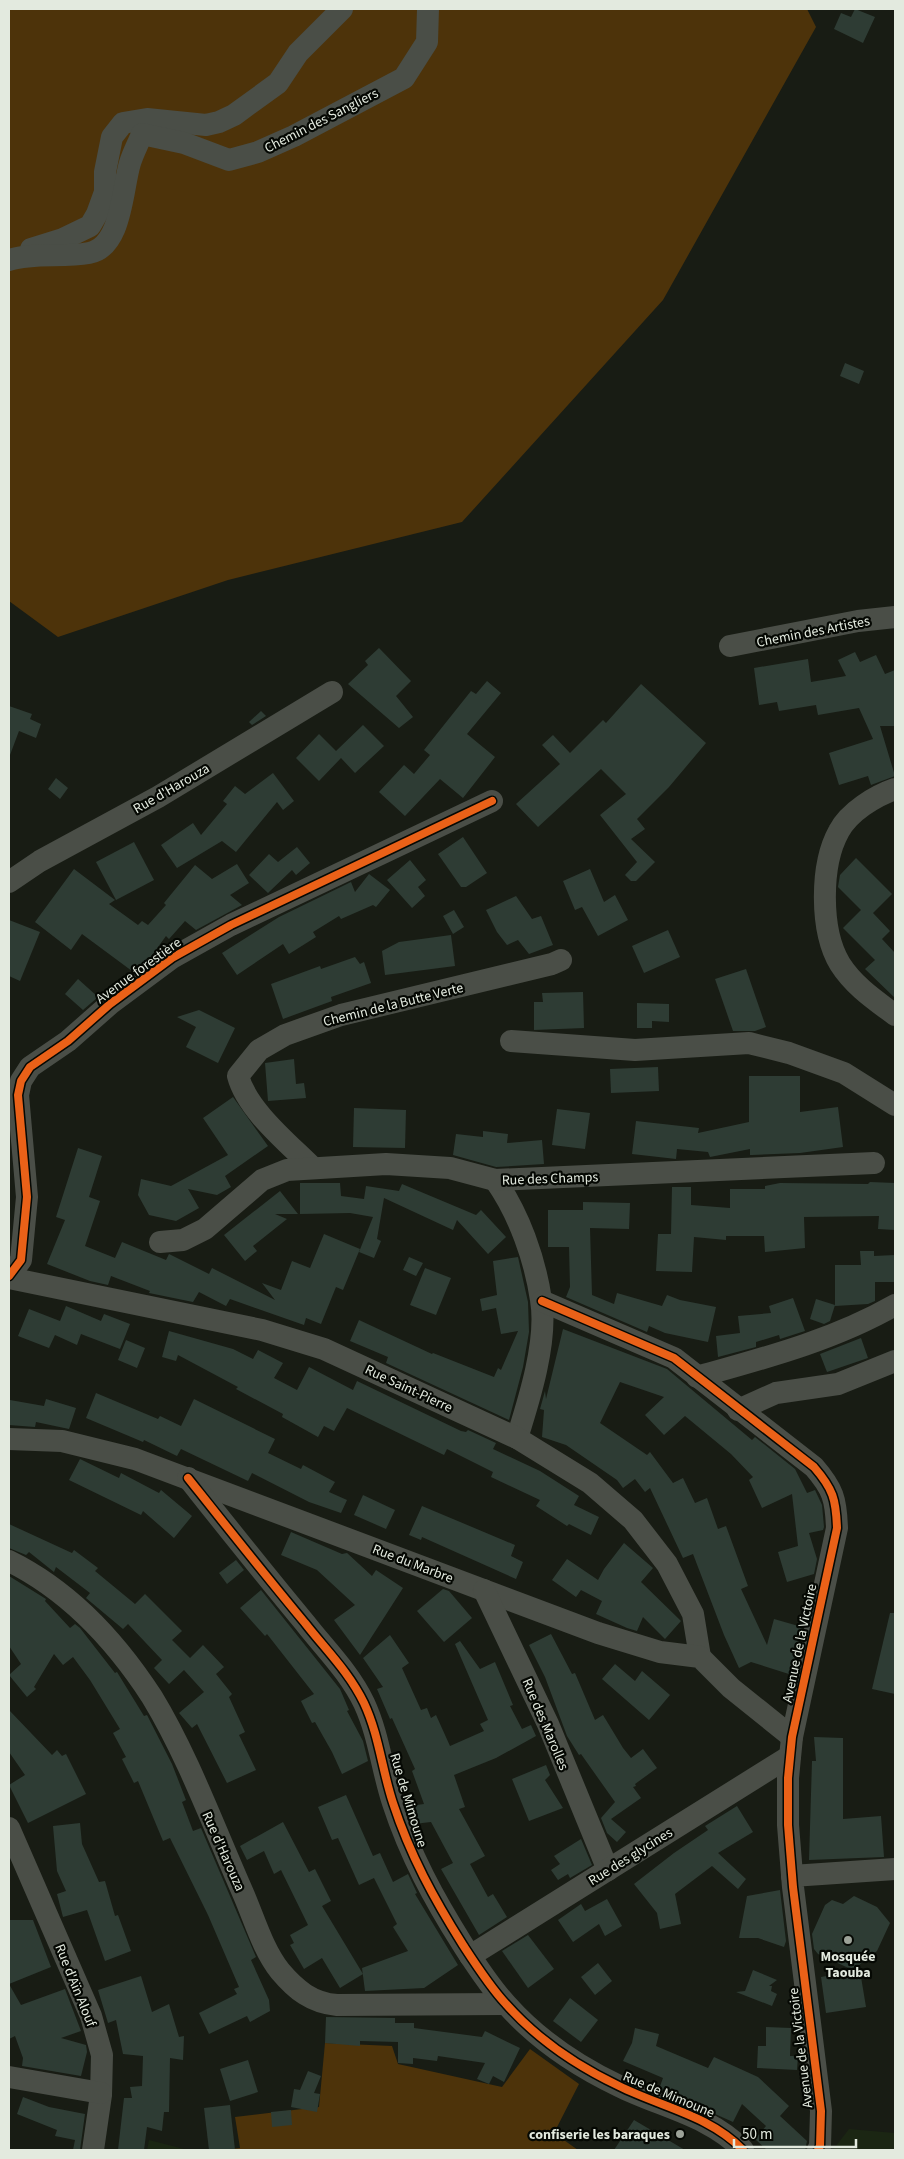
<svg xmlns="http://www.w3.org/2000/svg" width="904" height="2159" font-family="'Source Sans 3',sans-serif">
  <rect width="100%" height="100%" fill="#181c14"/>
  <g fill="#1b2613">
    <polygon points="849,2129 895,2133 895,2150 833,2150"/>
    <polygon points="149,2140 188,2150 147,2150"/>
  </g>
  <g fill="#4d330a">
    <polygon points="9,9 807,9 816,27 663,300 462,522 228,580 58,637 9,601"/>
    <polygon points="325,2043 392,2046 398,2064 502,2087 530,2049 579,2084 554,2133 578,2150 222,2150 240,2148 235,2117 319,2107"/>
  </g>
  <g fill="#2e3c34">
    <polygon points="855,9 875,17 863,43 834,29 841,13 851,17"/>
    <polygon points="845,363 864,371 859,384 840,376"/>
    <polygon points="379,648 411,681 396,696 413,717 399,728 348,684 368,665 365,661"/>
    <polygon points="855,652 860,662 876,655 885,674 895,670 895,726 880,726 895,776 871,785 868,776 839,785 829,753 873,739 859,708 818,715 816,705 779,711 777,702 759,705 754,668 808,659 811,682 846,676 838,660"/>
    <polygon points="487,681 501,693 467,734 495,757 463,798 440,779 405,816 379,792 404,765 414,774 430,755 424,750 471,691 476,694"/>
    <polygon points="641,684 706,743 669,787 637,819 645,829 631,839 655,862 636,881 631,881 625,875 637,862 600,815 626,794 601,769 538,827 516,804 560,764 542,745 553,735 570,753 603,720 606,723"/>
    <polygon points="9,706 32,714 30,719 41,724 36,738 19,731 10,755"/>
    <polygon points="261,711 266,716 252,725 249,722"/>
    <polygon points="363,725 384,746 355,773 341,758 319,781 296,758 319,734 336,751"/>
    <polygon points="273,773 294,801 283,810 277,802 236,852 222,841 177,868 161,845 193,823 201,835 227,804 223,801 235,786 245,794"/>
    <polygon points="56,778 68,788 60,799 48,789"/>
    <polygon points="463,837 487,873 466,887 461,887 438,854"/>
    <polygon points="134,842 154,880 116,900 96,862"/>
    <polygon points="297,847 310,863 296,875 292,870 269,892 268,893 249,875 269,854 278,862"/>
    <polygon points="856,858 892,894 873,913 890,931 882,939 895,953 895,998 865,969 875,960 843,928 861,910 838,887 840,875"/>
    <polygon points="410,860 426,880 418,887 425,896 412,908 387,880"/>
    <polygon points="237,864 249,883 230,895 242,905 196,930 185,921 169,939 166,936 150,958 132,971 82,934 71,950 35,922 74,869 115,900 109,904 138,925 142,921 148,925 166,905 164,903 195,865 212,879"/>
    <polygon points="590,869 604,902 615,895 628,920 598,936 582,907 575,910 563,881"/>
    <polygon points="369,874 390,890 376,907 373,905 341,919 339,916 313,932 316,937 289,954 283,944 237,975 222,953 279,917 351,882 355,892"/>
    <polygon points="516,896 532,919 541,916 553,945 529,954 518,940 507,945 497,932 486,910"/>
    <polygon points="454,910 464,927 453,934 443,916"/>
    <polygon points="9,920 40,932 20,981 9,976"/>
    <polygon points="668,930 680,957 644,973 632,946"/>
    <polygon points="451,935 455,966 385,975 382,951 399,942"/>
    <polygon points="355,957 360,964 364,962 371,983 331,997 332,1001 283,1019 271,984 320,966 321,969"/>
    <polygon points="746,969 766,1027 755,1031 733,1031 715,979"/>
    <polygon points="78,979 98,997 83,1010 65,994"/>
    <polygon points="583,992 584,1028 534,1030 534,1002 543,1002 542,993"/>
    <polygon points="637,1003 669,1004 669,1022 652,1021 652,1028 637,1028"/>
    <polygon points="199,1010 235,1028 218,1063 186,1047 196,1027 177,1017"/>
    <polygon points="294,1059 296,1084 304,1083 306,1098 268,1101 265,1063"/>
    <polygon points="658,1067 659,1091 611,1093 610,1069"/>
    <polygon points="749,1076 800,1076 800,1112 838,1107 843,1147 800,1153 752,1155 750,1155 750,1149 710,1157 708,1152 677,1149 676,1159 632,1154 636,1121 699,1128 698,1133 749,1122"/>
    <polygon points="233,1097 268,1146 225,1176 231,1187 217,1195 188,1189 199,1208 176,1221 149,1215 138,1195 141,1179 171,1186 228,1155 203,1118"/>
    <polygon points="354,1108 406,1110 405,1148 353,1147"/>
    <polygon points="557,1109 590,1113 585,1149 552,1145"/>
    <polygon points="483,1131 508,1134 507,1143 542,1140 544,1164 496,1167 453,1155 456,1134 483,1137"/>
    <polygon points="78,1148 102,1156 89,1197 100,1201 85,1246 115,1258 122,1242 166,1260 169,1254 209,1274 212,1268 275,1300 262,1283 281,1290 292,1261 310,1268 324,1234 360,1249 343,1290 336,1287 321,1324 306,1318 304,1325 230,1299 226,1306 199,1292 193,1302 149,1293 150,1291 111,1276 108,1285 90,1281 47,1264 65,1220 56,1217"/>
    <polygon points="870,1182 895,1183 895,1230 878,1229 879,1216 804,1217 805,1248 765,1252 764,1236 726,1236 726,1240 694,1237 692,1272 656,1271 658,1234 671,1234 672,1187 691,1187 691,1205 730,1208 730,1189 765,1189 765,1186 780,1183 868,1184"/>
    <polygon points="300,1183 340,1183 341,1196 364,1199 366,1186 399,1191 402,1184 476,1215 481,1210 506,1237 488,1254 457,1220 453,1230 384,1198 377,1239 381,1241 374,1258 359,1252 373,1217 350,1213 300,1214"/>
    <polygon points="280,1191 298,1214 275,1214 287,1219 253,1246 257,1251 245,1261 224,1235"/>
    <polygon points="583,1202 630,1203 629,1229 590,1228 592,1295 614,1304 617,1293 662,1306 667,1295 680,1300 716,1307 708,1342 665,1333 649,1326 647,1332 566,1297 570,1287 569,1247 548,1247 548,1210 583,1210"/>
    <polygon points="860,1251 874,1251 874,1256 895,1255 895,1282 875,1282 875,1301 868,1304 835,1306 835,1265 861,1265"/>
    <polygon points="409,1257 423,1263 416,1276 403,1270"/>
    <polygon points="518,1257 528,1302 529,1332 523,1367 509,1420 386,1363 388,1357 350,1341 359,1320 432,1354 433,1353 494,1377 498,1368 501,1370 518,1331 501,1334 496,1308 482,1311 480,1299 497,1295 493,1261"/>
    <polygon points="425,1268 451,1278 436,1315 410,1305"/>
    <polygon points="793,1298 805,1331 780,1339 779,1335 756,1342 756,1347 718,1357 716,1336 740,1333 738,1316 771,1313 769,1306"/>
    <polygon points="816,1299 835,1305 830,1321 824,1324 810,1319"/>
    <polygon points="66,1306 101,1321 104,1314 130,1324 120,1349 81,1334 77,1345 55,1335 49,1348 18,1336 29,1309 60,1321"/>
    <polygon points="563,1329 667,1369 752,1440 755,1437 795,1469 807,1493 815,1490 822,1505 824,1527 823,1530 809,1533 817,1559 814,1574 787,1582 778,1552 798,1546 792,1494 762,1508 749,1480 753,1477 731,1454 685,1416 664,1435 645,1415 664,1397 620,1382 600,1423 647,1455 650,1452 673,1483 683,1478 695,1503 707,1498 718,1529 726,1526 748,1586 741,1589 767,1645 774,1619 802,1627 792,1675 751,1662 739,1668 724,1635 693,1554 683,1558 650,1488 645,1492 635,1479 623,1488 617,1480 566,1445 542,1437 544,1410 540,1409 545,1391 546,1399"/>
    <polygon points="169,1331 233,1349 253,1359 258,1350 283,1363 274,1378 297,1390 309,1367 353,1390 357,1381 461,1431 466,1432 468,1430 496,1443 493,1449 540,1471 579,1496 574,1505 599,1517 591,1535 569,1524 567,1526 536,1506 540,1500 491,1477 493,1472 447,1449 444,1455 347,1408 334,1431 324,1426 318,1437 282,1417 283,1414 236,1389 238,1387 178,1355 176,1361 162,1357"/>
    <polygon points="861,1338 868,1358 827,1372 820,1354"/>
    <polygon points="126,1340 145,1348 137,1368 118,1360"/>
    <polygon points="96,1393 158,1419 160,1416 181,1426 194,1399 275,1439 268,1453 301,1469 303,1465 335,1482 329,1492 347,1500 341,1513 309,1502 252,1473 248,1481 181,1449 177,1456 144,1440 143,1442 86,1418"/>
    <polygon points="46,1399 76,1408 69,1429 36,1422 35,1427 9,1425 10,1400 44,1406"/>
    <polygon points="80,1459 119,1478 121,1473 159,1493 161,1490 192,1516 174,1538 143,1511 141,1515 69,1480"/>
    <polygon points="363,1495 395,1510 386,1529 354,1515"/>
    <polygon points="422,1506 515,1545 511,1556 523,1562 516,1579 422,1537 421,1540 409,1535"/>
    <polygon points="9,1524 72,1553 74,1550 98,1568 95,1571 135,1604 145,1594 182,1631 172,1640 190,1658 203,1645 224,1667 216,1674 232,1694 229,1697 245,1732 239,1735 256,1770 227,1783 197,1724 192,1728 179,1713 204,1692 184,1670 169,1684 154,1668 162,1660 128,1624 123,1629 86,1598 90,1593 56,1567 54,1572 29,1552 26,1555 9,1548"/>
    <polygon points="291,1532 342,1554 347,1553 372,1576 376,1570 403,1588 360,1655 334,1620 355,1605 317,1570 281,1555"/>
    <polygon points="624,1543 653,1568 641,1582 681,1621 665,1639 643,1617 637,1631 627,1628 596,1614 602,1601 581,1590 576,1597 552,1580 567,1559 598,1580 604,1569"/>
    <polygon points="236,1560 244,1570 227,1584 219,1573"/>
    <polygon points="9,1576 46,1599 45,1601 70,1628 75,1624 80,1628 115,1673 117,1672 144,1716 147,1715 172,1764 186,1800 182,1802 193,1831 201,1828 256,1957 251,1960 269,2000 270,2011 250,2022 247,2016 209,2034 199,2013 237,1994 234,1989 239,1987 208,1915 170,1838 163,1841 138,1781 134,1783 122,1759 126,1757 113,1733 120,1729 90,1680 73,1657 63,1665 54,1654 34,1687 36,1689 27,1697 9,1675 21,1664 9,1646"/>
    <polygon points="443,1589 449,1591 472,1618 444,1642 417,1611"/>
    <polygon points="261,1590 340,1689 349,1710 347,1711 363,1741 368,1761 342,1774 332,1752 315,1722 312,1723 301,1701 314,1694 267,1634 265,1636 240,1608"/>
    <polygon points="890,1613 895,1613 895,1694 872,1689"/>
    <polygon points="551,1634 572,1674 575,1673 595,1720 603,1715 623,1748 631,1758 643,1749 657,1768 635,1784 636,1786 633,1787 641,1798 611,1819 626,1832 617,1842 607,1833 601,1818 615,1802 581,1754 579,1755 567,1736 545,1677 529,1645"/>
    <polygon points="390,1635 409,1663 402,1668 421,1710 427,1708 431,1718 436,1715 450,1746 484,1731 480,1724 488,1720 455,1644 460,1641 480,1669 495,1662 513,1705 510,1706 522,1729 531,1725 536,1736 496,1758 454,1775 465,1807 459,1809 485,1856 470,1864 488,1897 493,1894 507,1917 479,1935 441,1869 453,1863 431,1822 414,1824 410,1806 424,1804 412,1771 415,1769 392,1718 390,1719 377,1689 383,1687 363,1658"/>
    <polygon points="615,1664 635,1681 642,1671 670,1695 649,1720 602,1679"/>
    <polygon points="9,1710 52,1755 57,1750 62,1756 66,1754 86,1794 28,1823 9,1785 25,1775 9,1752"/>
    <polygon points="814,1737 843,1738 843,1819 881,1816 884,1857 809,1860 812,1761 816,1761"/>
    <polygon points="546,1765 550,1775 545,1780 563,1808 529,1821 512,1779"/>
    <polygon points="346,1795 373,1856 380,1853 393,1882 408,1874 417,1893 415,1894 458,1965 424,1988 365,1991 362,1968 408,1951 393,1927 397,1924 374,1878 359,1885 338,1838 332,1840 318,1807"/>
    <polygon points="737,1806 753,1832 718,1853 746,1879 738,1889 712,1866 675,1894 681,1924 660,1929 657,1913 634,1884 674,1853 708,1830 705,1826"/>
    <polygon points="283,1822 309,1872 315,1869 331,1901 322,1906 363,1974 340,1988 322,1958 304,1969 290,1945 294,1943 290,1935 308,1925 281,1870 274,1874 264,1851 247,1860 240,1846"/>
    <polygon points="80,1823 82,1844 99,1882 105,1881 115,1916 118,1915 131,1951 105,1961 87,1910 63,1917 57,1894 66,1891 57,1871 53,1826"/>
    <polygon points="581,1839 592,1865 570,1878 568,1874 558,1880 551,1870 560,1864 554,1856"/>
    <polygon points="780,1890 786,1941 784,1947 758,1938 739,1938 747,1896"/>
    <polygon points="854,1896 877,1907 890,1923 877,1951 859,1965 866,2007 826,2013 821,1977 855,1971 818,1954 814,1949 812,1934 825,1905 832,1900 843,1904"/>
    <polygon points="607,1899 622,1926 605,1936 599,1924 573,1942 558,1920 581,1904 585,1911"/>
    <polygon points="9,1920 33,1920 51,1967 9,1984 21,2005 65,1989 81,2031 61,2038 86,2045 87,2052 81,2076 22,2066 23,2058 15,2036 9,2039"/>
    <polygon points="528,1935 554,1969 528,1988 502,1951"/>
    <polygon points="598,1963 612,1981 595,1995 581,1977"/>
    <polygon points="753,1970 777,1980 769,1986 772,1986 771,1991 777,1994 772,2006 736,1992 745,1991"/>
    <polygon points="141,1976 152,2012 169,2004 179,2037 184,2036 183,2060 170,2058 169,2112 164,2112 162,2131 147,2127 144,2150 118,2150 124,2098 132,2098 130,2087 142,2086 143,2056 123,2054 116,2020 108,2023 98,1990"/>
    <polygon points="570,1998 598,2020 581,2042 553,2021"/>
    <polygon points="326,2017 395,2018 395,2023 414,2023 414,2028 482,2037 485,2031 520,2048 504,2082 493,2076 489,2084 477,2079 485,2063 438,2056 437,2061 413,2058 413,2064 398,2063 398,2042 360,2041 360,2046 325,2043"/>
    <polygon points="766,2027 791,2028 790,2056 798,2056 797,2070 757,2068 758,2046 766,2046"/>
    <polygon points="635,2028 659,2034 656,2046 708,2068 714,2057 758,2077 789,2106 780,2116 807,2141 805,2150 767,2150 755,2139 766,2126 742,2104 733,2122 659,2089 663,2078 623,2061 632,2043"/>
    <polygon points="248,2060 258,2092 230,2101 220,2069"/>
    <polygon points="308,2071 321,2076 314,2093 320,2094 317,2112 291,2107 294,2089 300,2090"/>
    <polygon points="23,2097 49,2107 85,2114 80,2150 73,2150 75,2140 55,2136 57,2130 17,2114"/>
    <polygon points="230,2105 235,2150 209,2150 204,2108"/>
    <polygon points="291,2110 292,2125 272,2127 271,2112"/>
    <polygon points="634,2120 685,2150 614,2150"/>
  </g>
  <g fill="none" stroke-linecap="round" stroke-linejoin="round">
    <g stroke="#4a4e47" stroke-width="22">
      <polyline points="31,249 63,239 90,226 97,214 105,192 105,172 112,137 123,123 147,119 206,125 219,122 234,115 278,83 298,53 342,9"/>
      <path d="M9,260c26,-8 53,-2 80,-7 33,-6 33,-64 41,-90 3,-10 8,-19 12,-29l42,9 45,17 29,-8 36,-16 110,-58 23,-36 1,-33"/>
      <polyline points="730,646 858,621 895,617"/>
      <path d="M895,789c-20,7 -46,23 -56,42 -19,34 -19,100 1,133 14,22 35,36 55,51"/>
      <polyline points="9,882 40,861 158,797 332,692"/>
      <polyline points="511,1041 635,1050 749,1043 789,1053 844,1073 895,1105"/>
      <path d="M312,1167c-24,-24 -65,-57 -74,-91l21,-26 26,-15 56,-20 211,-51 9,-4"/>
      <path d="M495,1180c24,34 40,79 46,120 7,40 -12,100 -24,138"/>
      <polyline points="160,1242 183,1240 205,1229 262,1180 287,1170 386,1164 450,1168 495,1180 874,1163"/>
      <polyline points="9,1276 21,1260 27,1197 18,1095 21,1081 30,1067 68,1041 110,1004 172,958 231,925 492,801"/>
      <polyline points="9,1278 262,1330 324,1349 517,1438 590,1483 633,1520 667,1564 693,1614 700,1657"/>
      <path d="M542,1301l132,57 140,109c19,22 22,32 23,61l-45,209 -4,41v47l5,62 28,224 -1,35 -2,4"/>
      <path d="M697,1377c68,-19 137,-37 198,-72"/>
      <polyline points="738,1410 776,1393 838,1384 895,1361"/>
      <polyline points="9,1439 62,1441 135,1459 598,1633 660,1652 700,1657 731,1688 792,1737"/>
      <path d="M188,1478c39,49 77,97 117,145 21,27 44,49 59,80 15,32 18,67 29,100 17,52 41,96 70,142 13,20 27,42 43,59 31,35 71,62 113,82 42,21 90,29 124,64"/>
      <path d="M9,1561c61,30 106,79 143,136 36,59 63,133 91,196 11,25 20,57 37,78 16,19 32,32 57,34l168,-1"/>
      <polyline points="484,1590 548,1724 608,1870"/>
      <polyline points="9,1828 91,2016 102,2055 101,2095 93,2150"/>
      <polyline points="792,1876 895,1869"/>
      <polyline points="470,1956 790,1756"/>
      <polyline points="9,2077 101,2093"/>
    </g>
    <defs>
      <g id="cycleway">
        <polyline points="9,1276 21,1260 27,1197 18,1095 21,1081 30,1067 68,1041 110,1004 172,958 231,925 492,801"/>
        <path d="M542,1301l132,57 140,109c19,22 22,32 23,61l-45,209 -4,41v47l5,62 28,224 -1,35 -2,4"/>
        <path d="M188,1478c39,49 77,97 117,145 21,27 44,49 59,80 15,32 18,67 29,100 17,52 41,96 70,142 13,20 27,42 43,59 31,35 71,62 113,82 42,21 90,29 124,64"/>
      </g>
    </defs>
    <use href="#cycleway" stroke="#050803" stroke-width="11"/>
    <use href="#cycleway" stroke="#ea6118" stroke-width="8"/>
  </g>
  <g fill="#9ca298" stroke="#050803" stroke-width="2">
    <circle cx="848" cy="1940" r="5"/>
    <circle cx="680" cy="2134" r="5"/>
  </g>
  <g text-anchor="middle" stroke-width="4.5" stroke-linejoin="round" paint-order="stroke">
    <g font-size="14" fill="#e3eadf" stroke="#050803">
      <text transform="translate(321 120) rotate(-27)" y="5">Chemin des Sangliers</text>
      <text transform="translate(813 631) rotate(-11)" y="5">Chemin des Artistes</text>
      <text transform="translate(171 788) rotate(-30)" y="5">Rue d'Harouza</text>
      <text transform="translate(138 970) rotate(-36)" y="5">Avenue forestière</text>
      <text transform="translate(393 1004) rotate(-14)" y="5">Chemin de la Butte Verte</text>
      <text transform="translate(550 1178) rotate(-2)" y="5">Rue des Champs</text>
      <text transform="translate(409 1388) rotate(25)" y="5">Rue Saint-Pierre</text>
      <text transform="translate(413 1563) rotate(21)" y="5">Rue du Marbre</text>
      <text transform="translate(799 1643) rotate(-78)" y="5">Avenue de la Victoire</text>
      <text transform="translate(546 1724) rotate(67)" y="5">Rue des Marolles</text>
      <text transform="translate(409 1800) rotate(73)" y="5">Rue de Mimoune</text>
      <text transform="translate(224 1851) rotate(66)" y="5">Rue d'Harouza</text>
      <text transform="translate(630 1856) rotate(-32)" y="5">Rue des glycines</text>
      <text transform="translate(76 1985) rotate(68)" y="5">Rue d'Aïn Alouf</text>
      <text transform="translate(800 2048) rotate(-97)" y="5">Avenue de la Victoire</text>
      <text transform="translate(669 2094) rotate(23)" y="5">Rue de Mimoune</text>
    </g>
    <g font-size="14" font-weight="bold" fill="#e3eadf" stroke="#050803">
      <text x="848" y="1961">Mosquée<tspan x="848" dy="16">Taouba</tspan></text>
      <text x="670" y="2139" text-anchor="end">confiserie les baraques</text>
    </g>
  </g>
  <rect width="904" height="2159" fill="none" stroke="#e3eadf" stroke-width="20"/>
  <path d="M734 2139v8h122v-8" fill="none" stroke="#e3eadf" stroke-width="2.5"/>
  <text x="742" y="2139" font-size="15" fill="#e3eadf" stroke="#050803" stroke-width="4" paint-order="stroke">50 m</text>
</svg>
